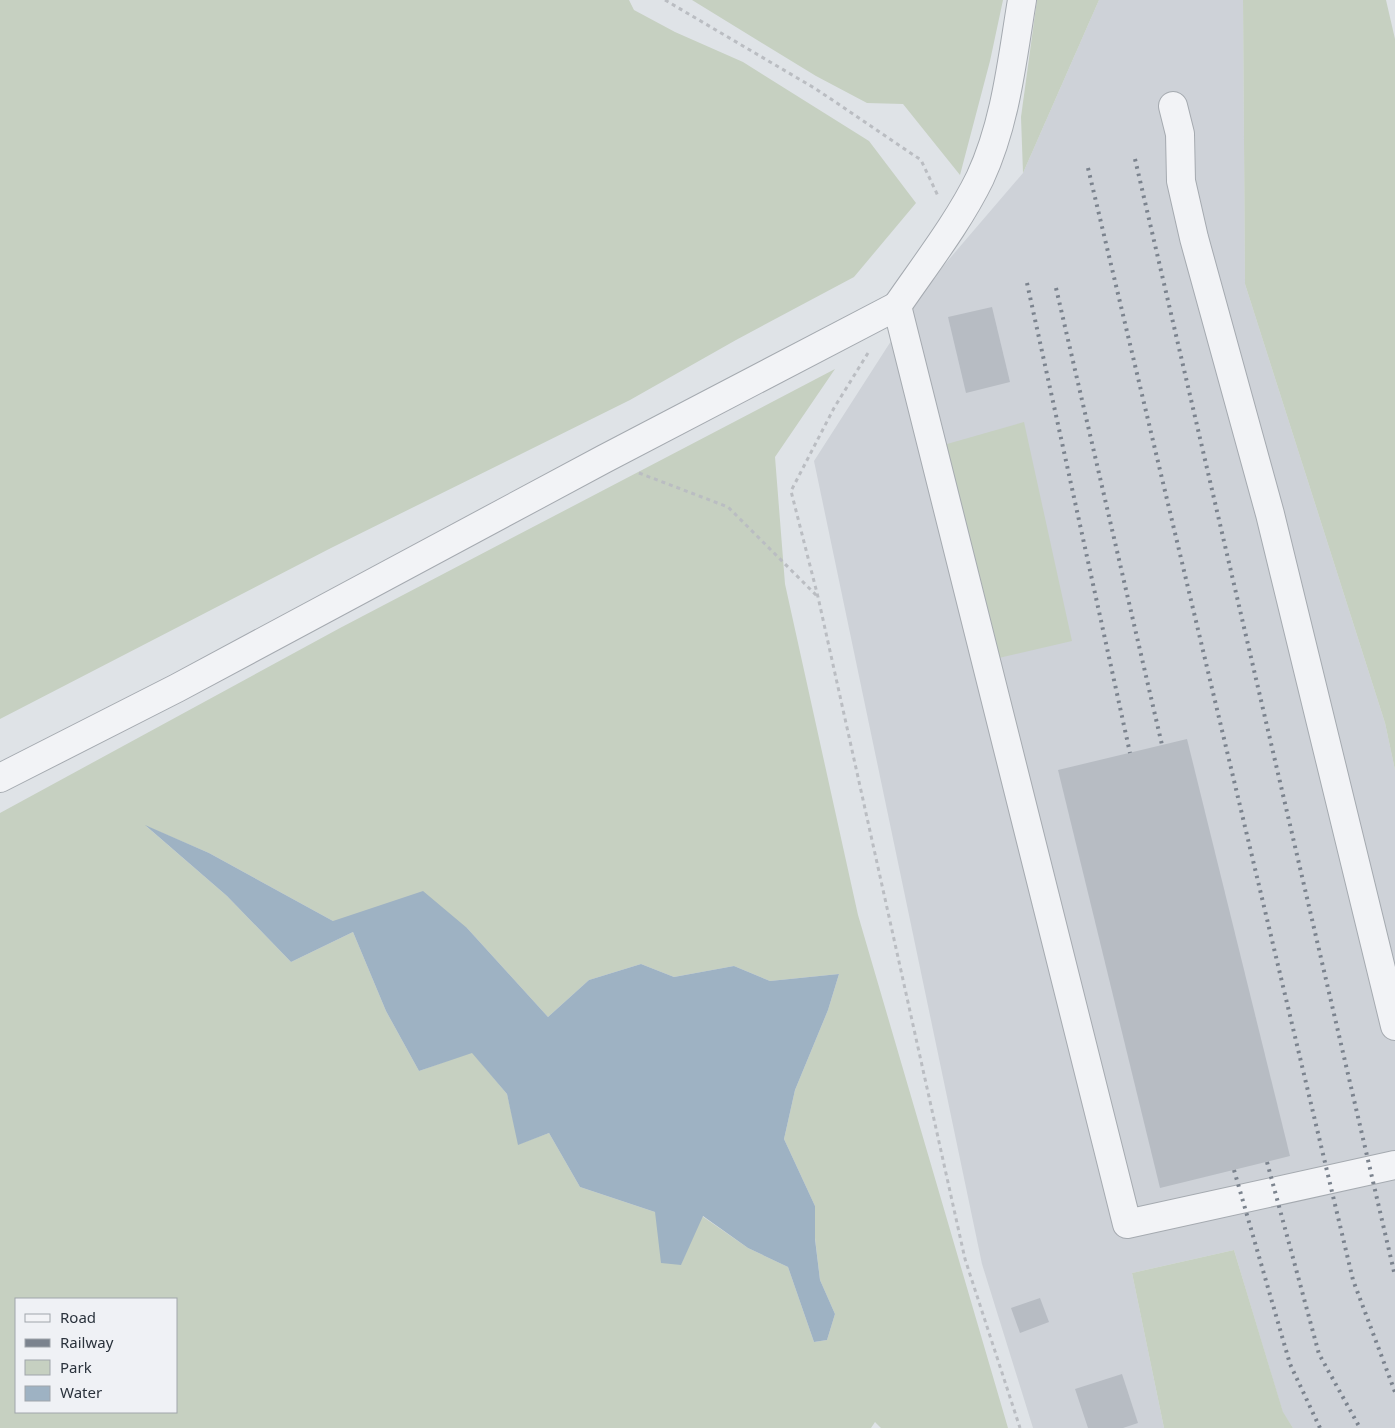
<svg xmlns="http://www.w3.org/2000/svg" width="1395" height="1428" font-family="'Noto Sans',sans-serif">
  <rect width="100%" height="100%" fill="#dfe3e7"/>
  <polygon fill="#ced2d8" points="1099,0 1243,0 1245,284 1385,723 1395,770 1395,1428 1293,1428 1283,1413 1234,1250 1132,1273 1164,1428 1033,1428 982,1264 814,461 927,285 1023,173"/>
  <g fill="#c6d0c1" fill-rule="evenodd">
    <polygon points="0,0 629,0 634,10 675,32 743,62 869,141 916,203 854,277 736,340 630,400 331,548 0,719"/>
    <polygon points="692,0 1003,0 990,61 960,175 903,104 867,103 816,76"/>
    <polygon points="1037,0 1099,0 1023,173 1021,117"/>
    <polygon points="1243,0 1386,0 1395,39 1395,770 1385,723 1245,284"/>
    <path d="M835,369l-60,88 10,127 73,331 150,513h-127l-6,-6 -4,6h-871v-615l340,-185zM146,826l63,27 124,68 134,7 81,89 41,-37 52,-16 33,13 60,-11 36,15 69,-7 -11,36 -33,80 -11,49 31,67v32l5,42 15,34 -8,26 -13,2 -26,-75 -40,-19 -46,-32 -21,48 -26,-52 -75,-25 -31,-54 -30,11 -12,-50 -35,-42 -53,19 -33,-60 -33,-79 -62,30 -64,-66zM16,1299h160v113h-160z"/>
    <polygon points="1024,422 1072,641 986,661 933,448"/>
    <polygon points="1234,1250 1283,1412 1293,1428 1164,1428 1132,1273"/>
  </g>
  <polygon fill="#9eb2c3" points="145,825 209,853 333,921 423,891 467,928 548,1017 589,980 641,964 674,977 734,966 770,981 839,974 828,1010 795,1090 784,1139 815,1206 815,1239 820,1280 835,1314 827,1340 814,1342 788,1267 748,1248 703,1216 681,1265 661,1263 655,1212 580,1187 549,1133 518,1145 507,1094 472,1053 419,1071 386,1011 353,932 291,962 227,896"/>
  <g fill="#b7bcc3">
    <polygon points="992,307 1010,382 966,393 948,317"/>
    <polygon points="1187,739 1290,1156 1160,1188 1058,770"/>
    <polygon points="1040,1298 1049,1322 1020,1333 1011,1308"/>
    <polygon points="1122,1374 1138,1423 1123,1428 1088,1428 1075,1389"/>
  </g>
  <g fill="none" stroke-linecap="round" stroke-linejoin="round">
    <defs>
      <g id="minor">
        <polyline points="1173,106 1180,134 1181,181 1194,238 1270,514 1395,1026"/>
        <path d="M897,306c28,-41 61,-83 83,-128 26,-56 32,-118 42,-178"/>
        <polyline points="0,778 177,688 604,459 897,306 1127,1224 1395,1165"/>
      </g>
    </defs>
    <use href="#minor" stroke="#a5aab0" stroke-width="30"/>
    <g stroke="#babdc2" stroke-width="3" stroke-dasharray="4 4" stroke-linecap="butt">
      <polyline points="665,0 816,89 921,160 938,196"/>
      <polyline points="868,353 834,408 791,491 818,597 965,1259 1020,1428"/>
      <polyline points="639,473 728,507 817,596"/>
    </g>
    <use href="#minor" stroke="#f2f3f6" stroke-width="28"/>
    <g stroke="#7b838e" stroke-width="4" stroke-dasharray="2.5 5" stroke-linecap="butt">
      <polyline points="1135,159 1395,1276"/>
      <polyline points="1088,168 1353,1280 1395,1392"/>
      <polyline points="1027,283 1130,753"/>
      <polyline points="1056,288 1162,745"/>
      <polyline points="1267,1162 1319,1354 1360,1428"/>
      <polyline points="1234,1170 1290,1364 1320,1428"/>
    </g>
  </g>
  <rect x="15" y="1298" width="162" height="115" fill="#eff1f5" stroke="#a0a5ab"/>
  <rect x="25" y="1314" width="25" height="8" fill="#f2f3f6" stroke="#a0a5ab"/>
  <text x="60" y="1323" font-size="15" fill="#2a323c">Road</text>
  <rect x="25" y="1339" width="25" height="8" fill="#7b838e" stroke="#a0a5ab"/>
  <text x="60" y="1348" font-size="15" fill="#2a323c">Railway</text>
  <rect x="25" y="1360" width="25" height="15" fill="#c6d0c1" stroke="#a0a5ab"/>
  <text x="60" y="1373" font-size="15" fill="#2a323c">Park</text>
  <rect x="25" y="1386" width="25" height="15" fill="#9eb2c3" stroke="#a0a5ab"/>
  <text x="60" y="1398" font-size="15" fill="#2a323c">Water</text>
</svg>
